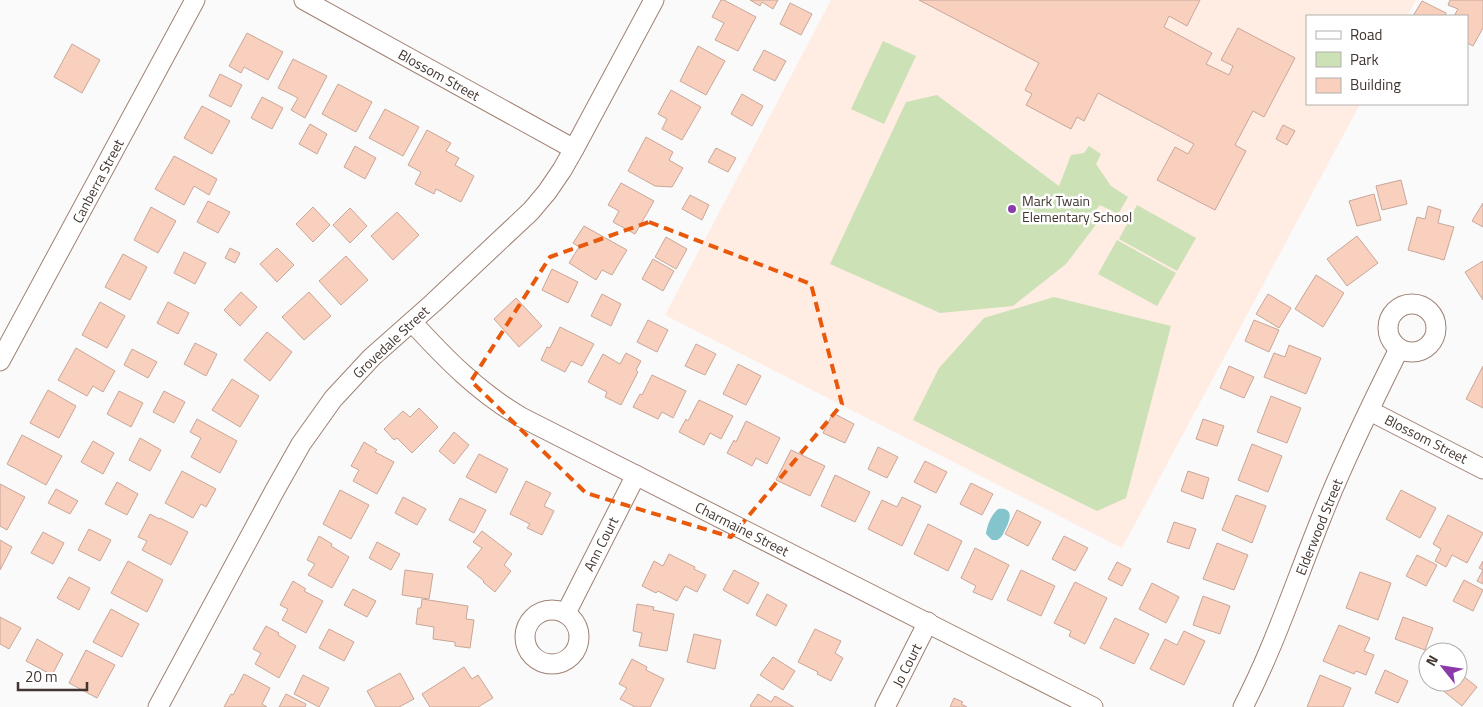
<svg xmlns="http://www.w3.org/2000/svg" width="1483" height="707" font-family="'Titillium Web',sans-serif">
  <rect width="100%" height="100%" fill="#fafafa"/>
  <polygon fill="#ffece3" points="831,0 1416,0 1407,16 1307,16 1307,104 1360,104 1122,548 665,315"/>
  <g fill="#cce1b5">
    <polygon points="883,41 916,56 884,124 851,109"/>
    <polygon points="937,95 1059,186 1071,155 1084,153 1089,146 1101,154 1096,164 1111,186 1128,197 1118,214 1100,205 1094,212 1101,218 1066,264 1013,306 940,313 830,264 906,102"/>
    <polygon points="1137,205 1196,238 1177,271 1119,239"/>
    <polygon points="1117,240 1176,273 1157,306 1098,274"/>
    <polygon points="1054,297 1171,326 1126,498 1097,511 913,420 939,368 984,318"/>
  </g>
  <path fill="#84c5cd" d="M998,509c15,-2 13,9 8,19 -2,3 -3,8 -6,10 -3,3 -4,2 -8,2l-6,-6c1,-9 5,-19 12,-25z"/>
  <g fill="#f9cfbd" stroke="#c8a799">
    <polygon points="721,0 724,0 756,17 738,51 715,40 724,23 712,17"/>
    <polygon points="750,0 778,0 773,9 762,2 760,6"/>
    <polygon points="919,0 1200,0 1187,26 1169,16 1164,27 1212,53 1206,64 1229,75 1233,66 1221,60 1238,28 1295,58 1264,117 1253,111 1235,145 1246,151 1215,210 1157,180 1175,147 1188,154 1194,144 1098,93 1084,121 1077,117 1071,129 1026,105 1032,94 1025,90 1039,63"/>
    <polygon points="1450,0 1483,0 1483,28 1473,46 1467,43 1467,16 1454,16 1458,9 1448,5"/>
    <polygon points="1422,1 1446,13 1445,16 1413,16"/>
    <polygon points="790,3 812,14 801,35 780,24"/>
    <polygon points="247,33 283,52 268,80 244,67 241,73 229,66"/>
    <polygon points="72,44 100,60 82,93 54,77"/>
    <polygon points="698,46 725,61 706,95 680,81"/>
    <polygon points="764,50 786,61 775,81 753,70"/>
    <polygon points="293,59 327,76 305,118 291,110 298,98 278,88"/>
    <polygon points="220,74 242,85 231,107 209,96"/>
    <polygon points="338,84 372,102 356,132 322,114"/>
    <polygon points="671,90 701,107 682,140 662,129 667,119 658,114"/>
    <polygon points="742,94 763,106 752,126 731,114"/>
    <polygon points="262,97 283,108 272,129 251,118"/>
    <polygon points="202,106 230,121 212,154 184,138"/>
    <polygon points="385,109 419,127 403,156 369,138"/>
    <polygon points="310,124 327,134 317,154 299,144"/>
    <polygon points="1283,125 1295,131 1287,145 1276,139"/>
    <polygon points="427,130 451,143 446,151 459,158 455,165 474,176 461,202 436,189 434,194 415,184 421,172 408,165"/>
    <polygon points="646,137 673,152 669,160 683,168 672,187 655,186 628,171"/>
    <polygon points="355,146 376,158 365,179 344,167"/>
    <polygon points="716,148 736,158 728,172 708,162"/>
    <polygon points="174,156 217,179 209,195 194,186 184,205 155,189"/>
    <polygon points="1401,180 1407,204 1382,210 1376,186"/>
    <polygon points="621,183 654,201 635,234 613,222 619,211 608,205"/>
    <polygon points="1374,194 1381,220 1357,226 1349,201"/>
    <polygon points="690,195 709,205 702,220 682,209"/>
    <polygon points="208,201 230,212 218,233 197,222"/>
    <polygon points="1483,203 1483,227 1472,221"/>
    <polygon points="1428,206 1441,210 1438,223 1454,227 1444,260 1408,250 1417,217 1425,219"/>
    <polygon points="151,207 176,221 158,253 134,240"/>
    <polygon points="313,207 330,225 313,242 296,224"/>
    <polygon points="350,208 367,226 350,243 333,225"/>
    <polygon points="397,212 419,235 393,260 371,236"/>
    <polygon points="584,226 627,250 612,275 602,270 596,280 569,263 579,247 573,243"/>
    <polygon points="1357,236 1378,263 1347,286 1327,259"/>
    <polygon points="666,237 687,249 676,269 655,257"/>
    <polygon points="230,248 240,253 235,263 225,258"/>
    <polygon points="277,248 294,265 277,282 260,264"/>
    <polygon points="184,252 206,263 195,284 174,273"/>
    <polygon points="123,254 147,267 130,300 105,287"/>
    <polygon points="346,256 368,280 341,305 319,281"/>
    <polygon points="653,259 674,271 663,291 642,279"/>
    <polygon points="1483,261 1483,300 1465,272"/>
    <polygon points="552,269 578,282 568,303 542,290"/>
    <polygon points="1316,275 1344,293 1323,327 1295,309"/>
    <polygon points="241,292 257,307 240,326 224,310"/>
    <polygon points="309,292 331,316 304,340 282,317"/>
    <polygon points="602,294 621,304 611,326 591,316"/>
    <polygon points="1268,294 1291,308 1279,328 1256,314"/>
    <polygon points="516,298 542,326 519,347 494,319"/>
    <polygon points="100,302 125,316 107,348 82,335"/>
    <polygon points="168,302 189,313 178,334 157,323"/>
    <polygon points="648,320 668,330 657,352 637,342"/>
    <polygon points="1254,320 1279,330 1269,352 1245,341"/>
    <polygon points="560,327 594,344 582,366 571,361 565,372 541,360 547,347 550,348"/>
    <polygon points="267,332 292,352 270,381 244,360"/>
    <polygon points="195,343 217,354 206,376 184,364"/>
    <polygon points="696,344 716,354 705,375 685,366"/>
    <polygon points="1289,345 1321,358 1306,394 1264,377 1274,353 1285,357"/>
    <polygon points="76,348 115,371 103,392 93,386 87,396 58,380"/>
    <polygon points="132,349 157,362 148,378 124,365"/>
    <polygon points="626,353 641,361 636,370 638,372 621,405 605,397 607,392 588,382 603,354 620,364"/>
    <polygon points="738,364 761,376 746,405 723,394"/>
    <polygon points="1229,366 1254,377 1244,398 1220,388"/>
    <polygon points="1483,366 1483,408 1466,399"/>
    <polygon points="652,375 686,391 673,418 662,412 658,419 633,407 640,394 642,395"/>
    <polygon points="232,379 259,396 240,427 212,410"/>
    <polygon points="48,390 76,406 59,438 30,423"/>
    <polygon points="119,391 143,403 131,427 107,414"/>
    <polygon points="164,391 185,402 174,423 153,412"/>
    <polygon points="1271,396 1301,408 1287,443 1257,432"/>
    <polygon points="699,400 733,416 721,439 710,433 704,445 679,432 686,419 688,421"/>
    <polygon points="419,408 438,427 412,453 397,438 394,440 384,429 403,411 410,417"/>
    <polygon points="833,413 854,424 845,443 823,433"/>
    <polygon points="197,419 237,441 220,473 191,457 201,438 190,432"/>
    <polygon points="1203,419 1224,426 1217,446 1196,439"/>
    <polygon points="746,421 780,438 767,464 756,458 752,466 727,453 734,440 736,442"/>
    <polygon points="454,432 469,445 454,464 439,451"/>
    <polygon points="22,435 62,456 46,485 7,464"/>
    <polygon points="140,438 161,450 150,471 129,460"/>
    <polygon points="93,441 114,453 103,474 81,462"/>
    <polygon points="364,442 377,450 375,452 394,462 377,494 353,481 359,470 351,466"/>
    <polygon points="1252,444 1282,456 1268,492 1238,480"/>
    <polygon points="878,447 898,457 887,478 868,469"/>
    <polygon points="791,450 825,466 810,496 776,480"/>
    <polygon points="479,454 508,469 496,493 466,477"/>
    <polygon points="925,461 947,472 936,493 914,482"/>
    <polygon points="182,471 216,489 206,507 201,504 193,518 165,503"/>
    <polygon points="1188,471 1209,478 1203,499 1181,491"/>
    <polygon points="835,475 870,492 855,522 821,506"/>
    <polygon points="526,481 551,493 544,506 554,511 542,535 527,528 530,524 510,514"/>
    <polygon points="117,482 138,494 127,515 105,504"/>
    <polygon points="971,483 993,494 982,515 960,504"/>
    <polygon points="0,484 25,497 7,530 0,526"/>
    <polygon points="56,489 78,501 70,514 48,503"/>
    <polygon points="340,490 369,505 351,539 323,524"/>
    <polygon points="1401,490 1436,508 1420,538 1386,519"/>
    <polygon points="1236,495 1266,506 1252,543 1222,530"/>
    <polygon points="403,497 426,509 417,525 395,513"/>
    <polygon points="902,497 921,506 902,546 868,529 882,500 897,507"/>
    <polygon points="460,498 486,510 474,533 449,520"/>
    <polygon points="1017,510 1041,522 1028,546 1005,534"/>
    <polygon points="150,514 159,519 160,518 188,532 171,565 142,550 147,541 138,537"/>
    <polygon points="1448,515 1483,533 1467,563 1452,555 1446,567 1435,561 1441,549 1433,544"/>
    <polygon points="1174,522 1196,529 1189,549 1167,542"/>
    <polygon points="928,524 962,541 948,571 914,554"/>
    <polygon points="89,529 111,540 100,561 78,550"/>
    <polygon points="482,531 512,554 504,565 511,571 495,592 483,582 484,581 467,567 482,548 473,542"/>
    <polygon points="43,532 64,543 53,564 31,553"/>
    <polygon points="319,536 332,544 331,546 349,557 332,588 308,575 315,564 307,560"/>
    <polygon points="1064,536 1088,548 1075,571 1052,559"/>
    <polygon points="0,540 12,547 0,570"/>
    <polygon points="377,542 400,554 391,570 369,558"/>
    <polygon points="1217,543 1248,555 1234,590 1203,579"/>
    <polygon points="975,548 1009,565 992,600 973,592 976,586 961,578"/>
    <polygon points="669,554 695,567 694,569 706,575 697,592 685,586 677,601 658,591 656,593 642,586 654,561 663,566"/>
    <polygon points="1417,555 1437,565 1426,586 1406,576"/>
    <polygon points="128,561 163,580 147,612 111,593"/>
    <polygon points="1483,561 1483,584 1477,581 1483,570 1479,568"/>
    <polygon points="1117,562 1131,569 1122,586 1108,579"/>
    <polygon points="405,570 433,574 429,599 402,595"/>
    <polygon points="734,570 759,583 748,604 723,590"/>
    <polygon points="1021,570 1055,586 1041,616 1007,600"/>
    <polygon points="1360,572 1391,583 1378,620 1346,608"/>
    <polygon points="69,577 90,588 79,610 57,598"/>
    <polygon points="1464,580 1483,590 1473,611 1453,601"/>
    <polygon points="293,581 306,589 304,591 323,601 306,633 282,620 288,609 280,605"/>
    <polygon points="1075,582 1107,598 1085,644 1069,636 1071,631 1054,623"/>
    <polygon points="1152,583 1179,597 1166,623 1139,609"/>
    <polygon points="353,589 376,601 367,617 344,605"/>
    <polygon points="767,594 787,605 776,626 756,615"/>
    <polygon points="1203,596 1230,606 1220,634 1193,625"/>
    <polygon points="422,599 468,606 466,619 474,620 470,648 455,646 455,642 433,639 434,627 416,624 418,608 421,608"/>
    <polygon points="637,604 654,607 653,610 674,614 667,651 639,646 642,633 633,631"/>
    <polygon points="111,609 139,624 122,657 93,642"/>
    <polygon points="0,617 21,628 9,649 0,644"/>
    <polygon points="1403,617 1433,628 1425,650 1395,639"/>
    <polygon points="1115,618 1149,634 1134,664 1100,648"/>
    <polygon points="1339,625 1370,638 1364,651 1374,655 1366,675 1356,671 1354,674 1323,661"/>
    <polygon points="266,626 279,633 278,635 296,646 279,678 255,664 261,653 253,649"/>
    <polygon points="329,629 354,642 344,661 319,648"/>
    <polygon points="815,629 841,641 835,653 843,658 831,681 817,674 818,672 798,662"/>
    <polygon points="1184,631 1205,641 1184,685 1150,669 1165,639 1177,645"/>
    <polygon points="694,634 721,640 715,669 687,662"/>
    <polygon points="37,639 63,654 52,675 26,661"/>
    <polygon points="86,650 115,665 97,698 69,683"/>
    <polygon points="773,657 795,671 783,690 760,675"/>
    <polygon points="632,659 647,667 646,670 664,679 650,707 635,707 620,699 627,688 619,684"/>
    <polygon points="464,667 472,679 478,675 493,698 478,707 430,707 422,694"/>
    <polygon points="1385,670 1408,681 1398,703 1375,693"/>
    <polygon points="1458,672 1477,687 1462,706 1441,689 1447,682 1458,682"/>
    <polygon points="400,673 414,699 399,707 376,707 367,691"/>
    <polygon points="244,674 270,688 262,704 267,707 224,707 231,694 233,695"/>
    <polygon points="303,675 329,688 319,707 294,694"/>
    <polygon points="1320,675 1351,688 1343,707 1307,707"/>
    <polygon points="286,694 306,704 305,707 279,707"/>
    <polygon points="758,694 771,702 775,696 794,707 752,707 750,706"/>
    <polygon points="954,698 963,702 961,704 967,707 950,707"/>
  </g>
  <g fill="none" stroke-linecap="round" stroke-linejoin="round">
    <defs>
      <g id="minor">
        <polyline points="304,0 574,149"/>
        <circle cx="1412" cy="328" r="24"/>
        <path d="M412,322c33,36 66,70 109,95l572,290"/>
        <polyline points="0,361 195,0"/>
        <polyline points="1370,411 1483,469"/>
        <circle cx="552" cy="637" r="27"/>
        <polyline points="566,613 636,475"/>
        <polyline points="158,707 275,490 301,444 333,399 372,357 433,303 531,211 547,192 562,170 574,149 654,0"/>
        <polyline points="885,707 928,622"/>
        <path d="M1243,707c31,-60 52,-124 77,-186 23,-59 51,-116 79,-172"/>
      </g>
    </defs>
    <use href="#minor" stroke="#a08173" stroke-width="21"/>
    <use href="#minor" stroke="#fff" stroke-width="19"/>
  </g>
  <path fill="none" stroke="#e8590c" stroke-width="4" stroke-dasharray="10 6" stroke-linejoin="round" d="M649,222l162,62 31,120 -111,133 -145,-44 -115,-112 79,-124z"/>
  <circle fill="#8b3aa9" stroke="#fff" stroke-width="2" cx="1012" cy="209" r="5"/>
  <g text-anchor="middle" stroke-width="5" stroke-linejoin="round" paint-order="stroke">
    <g font-size="14" fill="#433630" stroke="#fff">
      <text transform="translate(439 75) rotate(29)" y="5">Blossom Street</text>
      <text transform="translate(98 181) rotate(-62)" y="5">Canberra Street</text>
      <text transform="translate(391 342) rotate(-43)" y="5">Grovedale Street</text>
      <text transform="translate(1426 439) rotate(27)" y="5">Blossom Street</text>
      <text transform="translate(1319 527) rotate(-68)" y="5">Elderwood Street</text>
      <text transform="translate(742 529) rotate(27)" y="5">Charmaine Street</text>
      <text transform="translate(601 544) rotate(-63)" y="5">Ann Court</text>
      <text transform="translate(907 665) rotate(-63)" y="5">Jo Court</text>
    </g>
    <g font-size="14" fill="#433630" stroke="#fff" text-anchor="start">
      <text x="1022" y="206">Mark Twain<tspan x="1022" dy="16">Elementary School</tspan></text>
    </g>
  </g>
  <rect x="1306" y="15" width="162" height="90" fill="#ffffff" stroke="#b4afac"/>
  <rect x="1316" y="31" width="25" height="8" fill="#ffffff" stroke="#b4afac"/>
  <text x="1350" y="40" font-size="15" fill="#433630">Road</text>
  <rect x="1316" y="52" width="25" height="15" fill="#cce1b5" stroke="#b4afac"/>
  <text x="1350" y="65" font-size="15" fill="#433630">Park</text>
  <rect x="1316" y="78" width="25" height="15" fill="#f9cfbd" stroke="#b4afac"/>
  <text x="1350" y="90" font-size="15" fill="#433630">Building</text>
  <g transform="translate(1443 667) rotate(300)"><circle r="24" fill="#ffffff" stroke="#b4afac"/>
  <path d="M0-4L9 19L0 12L-9 19Z" fill="#8b3aa9"/>
  <text y="-8" font-size="14" font-weight="bold" text-anchor="middle" fill="#433630">N</text>
  </g>
  <path d="M18 682v8h69v-8" fill="none" stroke="#433630" stroke-width="2.5"/>
  <text x="25" y="682" font-size="15" fill="#433630" stroke="#ffffff" stroke-width="4" paint-order="stroke">20 m</text>
</svg>
